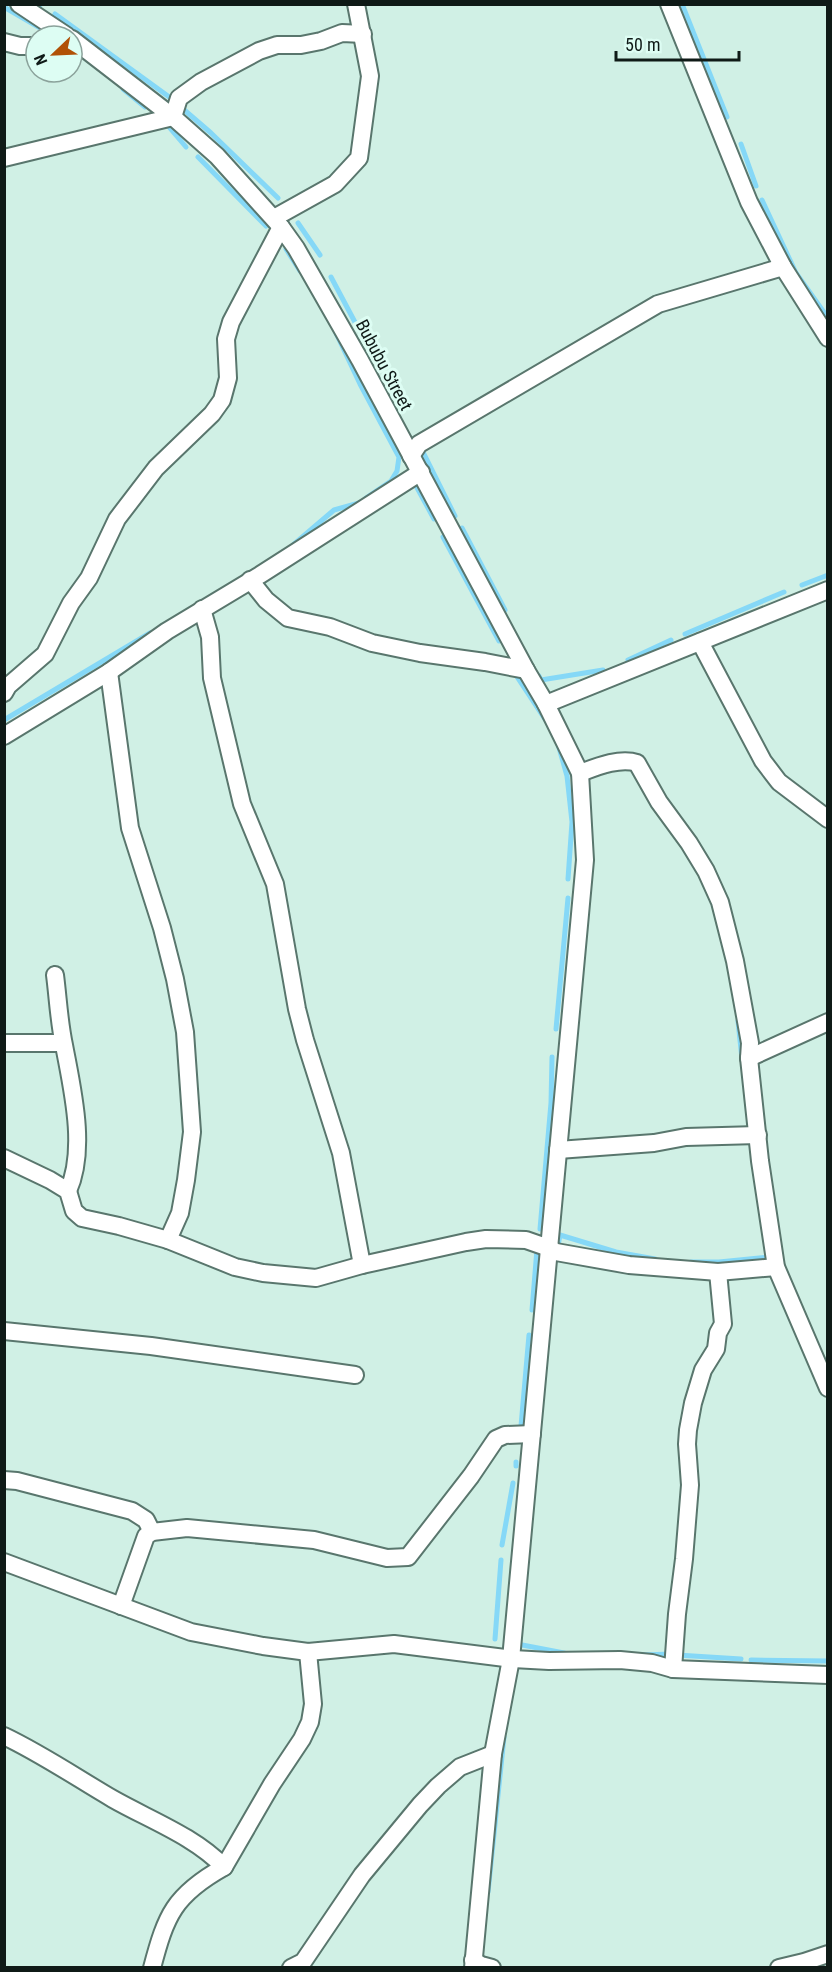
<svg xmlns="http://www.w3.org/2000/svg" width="832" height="1972" font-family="'Roboto Condensed',sans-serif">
  <rect width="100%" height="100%" fill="#d0f0e5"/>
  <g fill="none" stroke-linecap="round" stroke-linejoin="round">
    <g stroke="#85d8f7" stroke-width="5">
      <polyline points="39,4 40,5"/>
      <polyline points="682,4 727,117"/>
      <polyline points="4,7 47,32"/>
      <polyline points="55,14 172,99"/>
      <polyline points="123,89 145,107"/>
      <polyline points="182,108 211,133 278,198"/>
      <polyline points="169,127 186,147"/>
      <polyline points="741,144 756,186"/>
      <polyline points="198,157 266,226"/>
      <polyline points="762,200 796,273 828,318"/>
      <polyline points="298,223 320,255"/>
      <polyline points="286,249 300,271"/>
      <polyline points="331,277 357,326"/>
      <polyline points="336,333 360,384 399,457 397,471 391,481 366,498"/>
      <polyline points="421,448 455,516"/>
      <polyline points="412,485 415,484 434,519"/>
      <polyline points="462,528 505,610"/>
      <polyline points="443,537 499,641"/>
      <polyline points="293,545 334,510 359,503"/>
      <polyline points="802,585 828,575"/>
      <polyline points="685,634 784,592"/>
      <polyline points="628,660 671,640"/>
      <polyline points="514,672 545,719"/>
      <polyline points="539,676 541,680 603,670"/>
      <polyline points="4,720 150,633"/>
      <polyline points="558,744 567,776 572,822 568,879"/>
      <polyline points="738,1021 742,1059"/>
      <polyline points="556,1029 568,898"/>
      <polyline points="540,1229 551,1103 552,1057"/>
      <polyline points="557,1251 560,1235 616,1252 655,1259"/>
      <polyline points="691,1262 719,1262 770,1257 769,1255"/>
      <polyline points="532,1310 537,1249"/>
      <polyline points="521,1426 529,1335"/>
      <polyline points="516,1466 516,1462"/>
      <polyline points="502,1545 513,1483"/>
      <polyline points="495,1639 501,1560"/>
      <polyline points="517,1644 564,1653"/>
      <polyline points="643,1655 671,1654"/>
      <polyline points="677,1655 741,1659"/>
      <polyline points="751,1660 828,1661"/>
      <polyline points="488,1892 504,1737"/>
    </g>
    <defs>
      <g id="minor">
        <polyline points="19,4 67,36"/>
        <polyline points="669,4 749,202 783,267 828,338"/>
        <polyline points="72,39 173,117 217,156 281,227 296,248 360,360 526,670 546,704 580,773 585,860 578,936 511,1659 493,1754 473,1968"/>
        <polyline points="4,42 20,46 36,46"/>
        <polyline points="4,158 173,117 179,98 201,82 259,51 277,45 301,45 321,41 342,33 363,34"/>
        <polyline points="274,218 335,184 359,158 370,76 356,4"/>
        <polyline points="411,456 419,444 658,304 783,267"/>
        <polyline points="250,580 266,600 288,618 330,627 372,643 420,653 485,662 526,670"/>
        <polyline points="202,609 210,637 212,678 242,804 275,884 297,1009 305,1040 341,1153 362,1265"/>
        <polyline points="700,642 763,761 779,782 828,819"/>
        <polyline points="109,672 130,828 162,928 175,979 185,1032 192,1132 186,1180 180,1213 168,1240"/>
        <polyline points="4,693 8,686 45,654 71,603 89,578 117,519 156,468 212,414 222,400 228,378 226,339 231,322 281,227"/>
        <polyline points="546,704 828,590"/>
        <polyline points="4,736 109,672 167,631 260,575 421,472"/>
        <path d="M580,773c16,-6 40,-16 57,-10l22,39 30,41 17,28 14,31 15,59 15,82 -1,15 11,103 16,106 52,121"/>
        <path d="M55,975c3,23 4,47 9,70 8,43 23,104 4,146"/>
        <polyline points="4,1043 63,1043"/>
        <polyline points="749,1058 828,1022"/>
        <polyline points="558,1150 654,1143 686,1137 758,1135"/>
        <polyline points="4,1158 50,1180 68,1191 74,1211 82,1218 119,1226 168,1240 235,1267 263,1273 316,1278 362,1265 466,1242 486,1239 526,1240 549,1248 556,1252 629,1265 718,1272 776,1267"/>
        <polyline points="4,1331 151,1346 355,1375"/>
        <polyline points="4,1480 17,1481 132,1511 146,1520 152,1532"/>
        <polyline points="4,1562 191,1632 263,1646 308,1652 394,1644 513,1659 549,1661 620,1660 652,1663 673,1669 828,1675"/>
        <polyline points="121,1606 146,1536 152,1532 187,1528 314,1540 387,1558 408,1557 471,1476 496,1439 505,1435 532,1434"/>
        <polyline points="673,1669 677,1614 684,1559 690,1485 687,1444 688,1430 693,1403 703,1370 716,1349 718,1333 723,1324 718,1272"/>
        <path d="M4,1736c38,18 73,42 109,63 37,21 81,37 111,68"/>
        <polyline points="473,1960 481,1965 492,1968"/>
        <path d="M152,1968c14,-53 22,-73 72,-101l48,-83 30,-45 8,-17 3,-18 -5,-52"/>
        <polyline points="291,1968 303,1962 362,1875 420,1805 438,1786 460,1767 493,1754"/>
        <polyline points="779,1968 804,1962 828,1954"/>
      </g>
    </defs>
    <use href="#minor" stroke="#59766d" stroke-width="20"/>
    <use href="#minor" stroke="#fff" stroke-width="16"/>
  </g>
  <g text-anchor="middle" stroke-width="6" stroke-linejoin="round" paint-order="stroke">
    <g font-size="18" fill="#0f1a17" stroke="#ddfdf3">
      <text transform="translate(384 365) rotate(62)" y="6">Bububu Street</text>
    </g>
  </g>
  <rect width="832" height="1972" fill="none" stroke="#0f1a17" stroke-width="12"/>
  <g transform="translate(54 54) rotate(247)"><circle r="28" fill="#ddfdf3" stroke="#8ba29b" stroke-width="1.5"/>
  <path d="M0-4.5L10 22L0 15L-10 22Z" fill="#b15106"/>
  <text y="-9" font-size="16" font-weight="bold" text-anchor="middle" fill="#0f1a17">N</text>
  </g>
  <path d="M616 51v9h123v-9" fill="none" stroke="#0f1a17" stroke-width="3"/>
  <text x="625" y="51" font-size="18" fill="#0f1a17" stroke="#ddfdf3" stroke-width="4.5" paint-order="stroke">50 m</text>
</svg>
